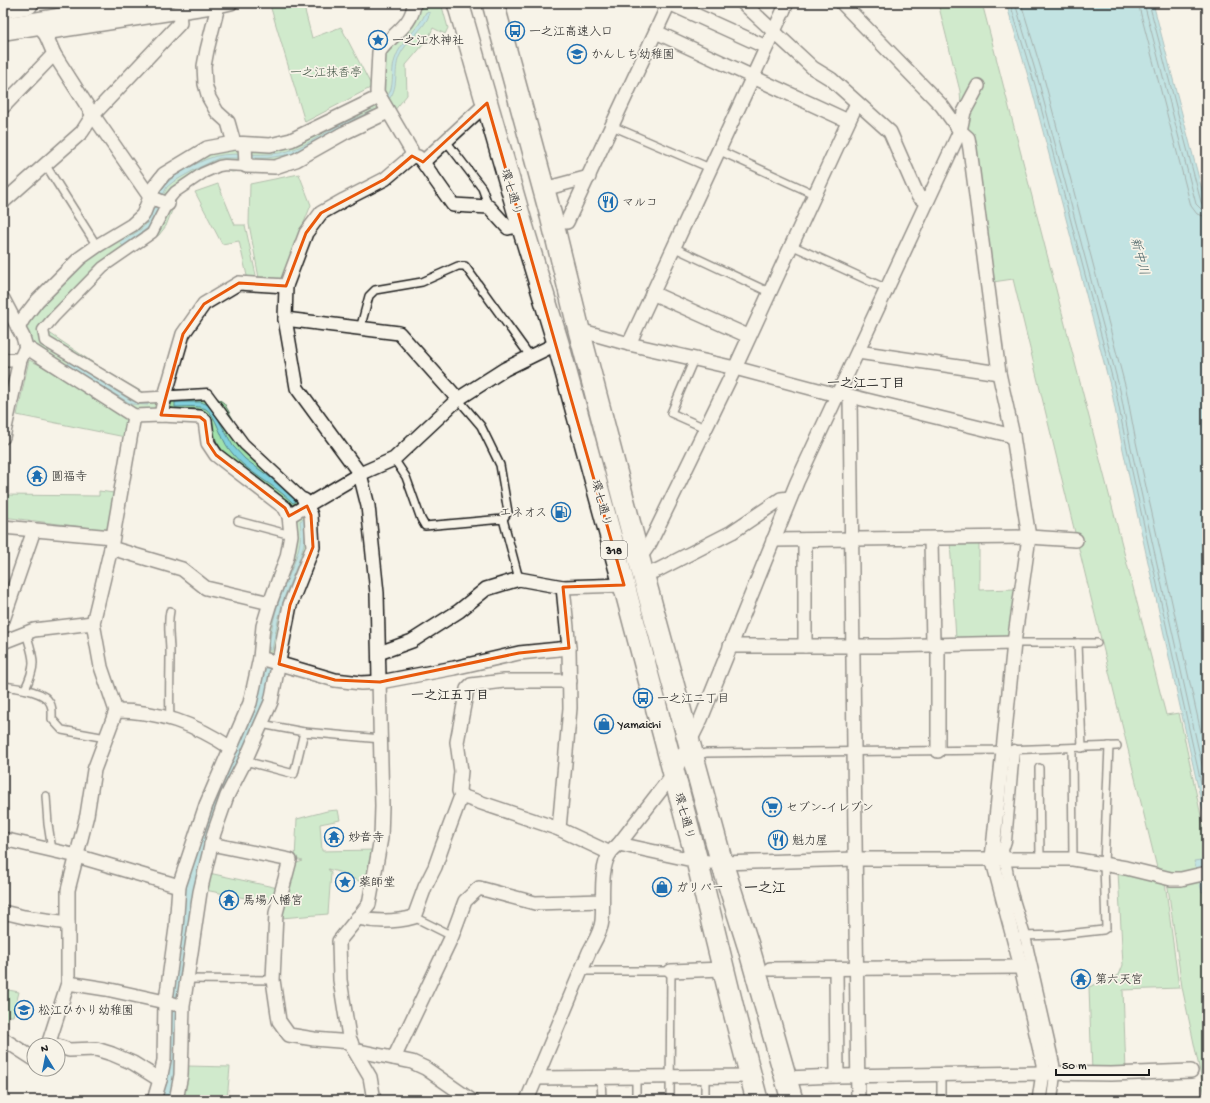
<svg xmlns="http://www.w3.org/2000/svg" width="1210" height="1103" font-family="'Gochi Hand','Klee One',sans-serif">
  <rect width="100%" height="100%" fill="#f7f3e8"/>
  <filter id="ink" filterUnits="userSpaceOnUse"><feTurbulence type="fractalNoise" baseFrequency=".025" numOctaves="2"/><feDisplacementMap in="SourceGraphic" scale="8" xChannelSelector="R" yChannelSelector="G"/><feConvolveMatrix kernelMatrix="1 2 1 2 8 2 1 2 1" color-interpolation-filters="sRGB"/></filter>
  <g filter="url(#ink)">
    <g fill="#a0e1ab" stroke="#5e7e64">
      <polygon points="282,3 303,3 312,38 341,27 372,87 305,122 270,5"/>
      <polygon points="419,3 441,3 448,28 445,34 433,28 428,39 406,65 407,95 394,111 382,91 384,53"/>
      <polygon points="938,3 982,3 1166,715 1179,713 1207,844 1207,1100 1206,1100 1182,987 1166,873 1157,868 1013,279 993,282 976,140 962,121 960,91"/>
      <polygon points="378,105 386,117 296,164 232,172 225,170 213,174 206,177 178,195 166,226 159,235 111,265 69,305 48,332 98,366 144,393 162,394 158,409 134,409 30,343 26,329 30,317 83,262 153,203 165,180 209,152 229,149 270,151"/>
      <polygon points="299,174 311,205 301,230 284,281 259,278 249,224 250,184"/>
      <polygon points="218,184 235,225 245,225 257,280 248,280 239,241 222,244 195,192"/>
      <polygon points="29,360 40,365 124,415 128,423 125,437 17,415"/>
      <path d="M205,389l19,14 26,46 40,30 20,19 -18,9c-8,-10 -19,-16 -29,-23 -12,-8 -36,-27 -44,-38 -7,-10 -5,-28 -16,-35 -10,-6 -24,2 -33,-4l-2,-17z"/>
      <polygon points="99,491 114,493 107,530 3,517 3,495 99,496"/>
      <polygon points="314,505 314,548 293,602 284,659 266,652 265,638 295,541 296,517"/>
      <polygon points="950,541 979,541 979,590 1015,589 1009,639 956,639"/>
      <polygon points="262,665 281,668 228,803 209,873 278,888 275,904 205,890 184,1017 179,1100 159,1100 169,1032 182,886"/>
      <polygon points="338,810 340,820 320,824 322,851 375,850 369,886 342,873 328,869 331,873 328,914 281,918 287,887 297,863 303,861 295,859 297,819 327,811"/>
      <polygon points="1118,872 1165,882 1179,988 1123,990 1126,1072 1092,1072 1089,987 1119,975 1123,965"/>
      <polygon points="3,989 19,992 13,1016 8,1016 4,1033 3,1032"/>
      <polygon points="187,1066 230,1067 227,1100 183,1100"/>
    </g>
    <g fill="#80d0dc" stroke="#58888f">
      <polygon points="1006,3 1153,3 1207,209 1207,828 1122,445 1112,393 1031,86"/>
      <path d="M426,12l4,1c-6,18 -24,27 -31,44 -6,15 1,32 -12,44l-1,-3c10,-11 4,-26 9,-39 6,-19 23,-28 31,-47z"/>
      <path d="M374,110l1,3 -51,23 -20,13 -11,5 -26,4h-48l-23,11 -23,13 -6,5 -3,6 -10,27 -5,7 -26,19 -3,-3c8,-6 21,-12 27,-20 6,-9 8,-21 13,-31 9,-16 31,-26 47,-33 20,-9 50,-2 73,-6 22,-4 40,-18 60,-28 11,-6 23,-9 34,-15z"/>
      <polygon points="69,362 132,401 137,401 139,403 148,404 148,405 131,404 67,365"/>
      <path d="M175,402h26l10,4 22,40 12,13 26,19 25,23 -3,2c-20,-20 -48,-31 -64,-54 -8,-10 -13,-34 -23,-40 -9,-4 -21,-2 -31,-2z"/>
      <path d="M304,519c7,26 -14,58 -21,83 -5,16 -8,32 -11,48h-3c1,-16 5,-34 10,-49 8,-25 26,-52 21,-80z"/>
      <polygon points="1207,859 1207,891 1202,892 1194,861"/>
    </g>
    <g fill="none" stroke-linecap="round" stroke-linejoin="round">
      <g stroke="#446469" stroke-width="1">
        <polyline points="1010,3 1035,85 1116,392 1126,444 1207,810"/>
        <polyline points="1015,3 1039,83 1120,390 1130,443 1207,787"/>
        <polyline points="1021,3 1045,82 1126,389 1136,442 1207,759"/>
        <polyline points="1138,3 1191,206 1197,214 1207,217"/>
        <polyline points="1144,3 1196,204 1201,209 1207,211"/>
        <polyline points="1149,3 1201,202 1203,205 1207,206"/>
      </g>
      <polyline stroke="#80d0dc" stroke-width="22" points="167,1100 173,1082 175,1054 175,1015 180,986 192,895 204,832 268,681 269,666"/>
      <defs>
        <g id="service">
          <polyline points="612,126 710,168"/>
          <polyline points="446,141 482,188 489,207"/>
          <polyline points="718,150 814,194"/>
          <polyline points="45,164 97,246"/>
          <polyline points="791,245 887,289"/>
          <polyline points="673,247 769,292"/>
          <polyline points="360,329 369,296 375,290 422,282 458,266 465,266 530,356"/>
          <polyline points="694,359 671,413 705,428"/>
          <polyline points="458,399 481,426 500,465 508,512 503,519"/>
          <polyline points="394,459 406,477 421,519 425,526 503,519 519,579"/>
          <polyline points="238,521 291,535"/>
          <path d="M170,611c-3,14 0,27 0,41 0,23 -1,45 0,67"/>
          <polyline points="1014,643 1097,643"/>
          <polyline points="1078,643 1082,748"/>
          <path d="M3,686c13,2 41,4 47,17 3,5 2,11 2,16l10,11 44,8"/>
          <path d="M25,689c12,-25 9,-30 1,-56"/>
          <polyline points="261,724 304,732"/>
          <polyline points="1072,748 1073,859"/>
          <polyline points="694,756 706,753 1002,750 1117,746"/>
          <polyline points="245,761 294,774 304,732 381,739"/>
          <polyline points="1039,768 1040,859"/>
          <polyline points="46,796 48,824 52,850"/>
          <polyline points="414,917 452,936"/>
          <polyline points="1021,936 1059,935 1103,930 1106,928 1104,864 1109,746"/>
          <polyline points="581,971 671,971 670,1100"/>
          <polyline points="187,979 273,980"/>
          <polyline points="941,1074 941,1100"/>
          <polyline points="636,1077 636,1100"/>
          <polyline points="705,1077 705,1100"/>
          <polyline points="601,1078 602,1100"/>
        </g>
        <g id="pedestrian">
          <polyline points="246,166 225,165 219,166 203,173 175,192 170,198 152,233 103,267 54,317 43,330 45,341 140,398 207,394 244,444 304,500"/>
          <polyline points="1014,750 1006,841 1003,850 1011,890 1025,936 1054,1064 1055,1074 1052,1100"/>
        </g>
        <g id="minor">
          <polyline points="231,3 218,6 207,50 204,66 205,84 209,98 217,112 228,122 234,143 270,145 291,140 379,97"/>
          <polyline points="669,3 766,47"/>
          <polyline points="743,3 813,68 831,79 890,132 918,196 926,202"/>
          <polyline points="842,3 942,106 960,131 968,138 970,149 999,373 1013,436 1029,537 1014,643 992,858 1021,967 1043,1064 1043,1073 1039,1100"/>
          <polyline points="656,32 848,121"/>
          <polyline points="44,33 218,6"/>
          <polyline points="45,33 54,54 93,115 150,197 168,204"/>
          <polyline points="3,107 54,54"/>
          <polyline points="245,144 246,166 275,167 296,160 344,133 388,112"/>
          <path d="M412,156l-1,-6 -34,-58 2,-40c11,-17 34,-26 35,-49"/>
          <polyline points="412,156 418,157 422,161 453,205 489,207 508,228 522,225"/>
          <polyline points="423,162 487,103"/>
          <polyline points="544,189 589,177"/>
          <polyline points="3,202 82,132 93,115 180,23 179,12"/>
          <polyline points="567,222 669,3"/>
          <polyline points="652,293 748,336"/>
          <polyline points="3,299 23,337 26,347 134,416 161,415 200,417 205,421 208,443 216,455 285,508 289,516 291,535 287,557 270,603 263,626 260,658 250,703 206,805 179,886 176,928 167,993 165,1001 164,1060 160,1080 154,1100"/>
          <polyline points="285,319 399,333 458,399"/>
          <polyline points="18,328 23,319 37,301 80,258 97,246 132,225 143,215 154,187 164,174 207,148 234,143"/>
          <polyline points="579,330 629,344 735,368 837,395"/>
          <polyline points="629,344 787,3"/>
          <polyline points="858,352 999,373"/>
          <polyline points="3,360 20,360"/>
          <polyline points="842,393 850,396 1013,436"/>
          <polyline points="850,396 858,1100"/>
          <polyline points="161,415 165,396 183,334 204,304 239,283 286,286"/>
          <polyline points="3,437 20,360 26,347"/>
          <polyline points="289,516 360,474 394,459 458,399 505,369 558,343"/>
          <polyline points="3,527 112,537"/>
          <polyline points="931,539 933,644"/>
          <polyline points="773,540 1029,537 1076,540"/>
          <polyline points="805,540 805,646"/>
          <polyline points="111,548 182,569 206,588 270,603"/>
          <polyline points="639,559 650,543 735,368 857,103"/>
          <polyline points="644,575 658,570 732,532 781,499 790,498"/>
          <polyline points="563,587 569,648 570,708 559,829 610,853"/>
          <polyline points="3,620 34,530"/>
          <polyline points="3,642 34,630 93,623"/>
          <polyline points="938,644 938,751"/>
          <polyline points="730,646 888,646 1014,643"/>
          <polyline points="379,653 412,641 459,611 486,589 519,579 563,587 624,585"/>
          <polyline points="260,658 335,680 361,683 380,682 454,668 519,653 569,648"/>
          <path d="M116,711c43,0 79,13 115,37"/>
          <polyline points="461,796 559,829"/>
          <polyline points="3,839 77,856 179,886"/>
          <polyline points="211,844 290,860 276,913 273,980 279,1021 289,1035 314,1039 351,1042"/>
          <polyline points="619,844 697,861 722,863 855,859 1073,859 1126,868 1171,879 1181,879 1207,873"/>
          <polyline points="3,912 24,917 68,923"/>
          <path d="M357,918c18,4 39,4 57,-1l11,-30 10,-20 7,-20 19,-51 -2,-5 2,-20 -4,-29 10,-53 4,-4 33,-4h66"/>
          <polyline points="770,969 1021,967"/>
          <polyline points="836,969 837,1076"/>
          <polyline points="671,971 723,969"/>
          <polyline points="68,983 106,989 174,1004"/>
          <polyline points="3,1039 34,1059"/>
          <polyline points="48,1045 68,983 68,890 87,815 94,770 116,711 101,667 93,623 111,548 134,416"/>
          <polyline points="58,1046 69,1050 96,1049 112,1054 133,1063 160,1080"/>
          <polyline points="354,1050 412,1062 425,1068 471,1100"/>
          <polyline points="394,1058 452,936 465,901 479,888 535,903 602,901"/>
          <polyline points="536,1078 751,1076"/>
          <polyline points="786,1078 837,1076 1043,1073 1111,1074 1191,1071"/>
          <polyline points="176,1100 181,1075 183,1006 200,892 214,833 227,796 245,761 271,702 290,605 313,547 311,515 304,500"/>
          <polyline points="374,1100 370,1077 354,1050 349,1037 340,980 339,941 369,904 381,838 382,806 377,593 368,506 360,474 297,388 285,319 286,286 306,233 321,213 344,200 385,179 412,156"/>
          <path d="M527,1100l62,-148c5,-10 12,-20 13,-31 2,-19 -3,-52 8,-68 2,-3 6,-6 9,-9l55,-71 27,-54 96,-237 163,-351 4,-19 14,-26"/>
        </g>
        <g id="primary">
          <polyline points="458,3 522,225 558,343 624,585 697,861 734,1012 757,1100"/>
          <polyline points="493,3 551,216 579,330 639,559 722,863 748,945 792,1100"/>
        </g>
        <g id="motorway">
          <polyline points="3,7 27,3"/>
          <polyline points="3,29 160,3"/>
        </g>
      </defs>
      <use href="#service" stroke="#1c1c1c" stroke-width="10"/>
      <use href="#pedestrian" stroke="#1c1c1c" stroke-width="13"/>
      <use href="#minor" stroke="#1c1c1c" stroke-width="16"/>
      <use href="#primary" stroke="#1c1c1c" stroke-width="24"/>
      <use href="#motorway" stroke="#1c1c1c" stroke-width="25"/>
      <use href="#service" stroke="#f7f3e8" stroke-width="7"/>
      <use href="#pedestrian" stroke="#f7f3e8" stroke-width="10"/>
      <use href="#minor" stroke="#f7f3e8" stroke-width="13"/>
      <use href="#primary" stroke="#f7f3e8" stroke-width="21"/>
      <use href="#motorway" stroke="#f7f3e8" stroke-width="22"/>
    </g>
  </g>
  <path d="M0 0H1210V1103H0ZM487,103l137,482 -61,2 6,61 -50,5 -139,29 -45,-2 -56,-16 11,-59 23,-58 -2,-32 -4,-9 -18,10 -4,-8 -69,-53 -8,-12 -3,-22 -5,-4 -39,-2 22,-81 21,-30 35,-21 47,3 20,-53 15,-20 64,-34 27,-23 11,6z" fill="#f7f3e8" fill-opacity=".55" fill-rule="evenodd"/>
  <path fill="none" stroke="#e8590c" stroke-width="3" stroke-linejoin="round" d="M487,103l137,482 -61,2 6,61 -50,5 -139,29 -45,-2 -56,-16 11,-59 23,-58 -2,-32 -4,-9 -18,10 -4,-8 -69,-53 -8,-12 -3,-22 -5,-4 -39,-2 22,-81 21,-30 35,-21 47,3 20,-53 15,-20 64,-34 27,-23 11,6z"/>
  <defs>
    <symbol id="bus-ring" viewBox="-11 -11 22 22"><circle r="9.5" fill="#f7f3e8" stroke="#1f6fb2" stroke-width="1.5"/><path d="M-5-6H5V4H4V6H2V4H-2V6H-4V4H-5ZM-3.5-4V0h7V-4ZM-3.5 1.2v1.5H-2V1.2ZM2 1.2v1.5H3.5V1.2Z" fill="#1f6fb2"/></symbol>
    <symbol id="sight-ring" viewBox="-11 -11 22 22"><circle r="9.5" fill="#f7f3e8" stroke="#1f6fb2" stroke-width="1.5"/><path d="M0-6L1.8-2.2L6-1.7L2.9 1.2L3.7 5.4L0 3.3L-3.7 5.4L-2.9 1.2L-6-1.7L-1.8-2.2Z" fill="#1f6fb2"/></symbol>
    <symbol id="school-ring" viewBox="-11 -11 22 22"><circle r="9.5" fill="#f7f3e8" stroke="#1f6fb2" stroke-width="1.5"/><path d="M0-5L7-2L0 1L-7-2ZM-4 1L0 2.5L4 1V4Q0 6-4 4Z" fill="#1f6fb2"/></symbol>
    <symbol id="restaurant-ring" viewBox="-11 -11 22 22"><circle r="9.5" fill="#f7f3e8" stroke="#1f6fb2" stroke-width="1.5"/><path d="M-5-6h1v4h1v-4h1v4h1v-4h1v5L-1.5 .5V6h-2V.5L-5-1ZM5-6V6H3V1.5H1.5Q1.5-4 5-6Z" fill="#1f6fb2"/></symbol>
    <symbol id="temple-ring" viewBox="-11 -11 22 22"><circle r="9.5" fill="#f7f3e8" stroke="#1f6fb2" stroke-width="1.5"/><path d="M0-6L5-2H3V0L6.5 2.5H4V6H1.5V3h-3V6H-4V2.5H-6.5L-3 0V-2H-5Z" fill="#1f6fb2"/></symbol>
    <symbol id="fuel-ring" viewBox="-11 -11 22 22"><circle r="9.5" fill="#f7f3e8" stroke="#1f6fb2" stroke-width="1.5"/><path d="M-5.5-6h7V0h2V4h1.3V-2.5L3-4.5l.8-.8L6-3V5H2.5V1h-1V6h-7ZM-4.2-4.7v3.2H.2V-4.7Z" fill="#1f6fb2"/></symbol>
    <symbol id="shop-ring" viewBox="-11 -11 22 22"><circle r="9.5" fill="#f7f3e8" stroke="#1f6fb2" stroke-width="1.5"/><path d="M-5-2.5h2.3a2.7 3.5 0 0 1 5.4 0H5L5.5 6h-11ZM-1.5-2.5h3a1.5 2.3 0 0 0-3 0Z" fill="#1f6fb2"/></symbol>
    <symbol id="supermarket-ring" viewBox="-11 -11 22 22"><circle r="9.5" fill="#f7f3e8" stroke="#1f6fb2" stroke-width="1.5"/><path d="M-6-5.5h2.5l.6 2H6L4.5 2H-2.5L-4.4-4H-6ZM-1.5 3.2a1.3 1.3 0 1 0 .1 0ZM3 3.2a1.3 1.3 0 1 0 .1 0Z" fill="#1f6fb2"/></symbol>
  </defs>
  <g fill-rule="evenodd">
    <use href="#bus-ring" x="504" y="20" width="22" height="22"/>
    <use href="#sight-ring" x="367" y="29" width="22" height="22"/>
    <use href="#school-ring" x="566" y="43" width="22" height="22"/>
    <use href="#restaurant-ring" x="597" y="191" width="22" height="22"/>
    <use href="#temple-ring" x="26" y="465" width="22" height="22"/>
    <use href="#fuel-ring" x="550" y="501" width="22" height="22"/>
    <use href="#bus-ring" x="632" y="687" width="22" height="22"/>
    <use href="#shop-ring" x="593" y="713" width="22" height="22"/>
    <use href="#supermarket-ring" x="761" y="796" width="22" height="22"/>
    <use href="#temple-ring" x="323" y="826" width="22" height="22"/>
    <use href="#restaurant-ring" x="767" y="829" width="22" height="22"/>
    <use href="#sight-ring" x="334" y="871" width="22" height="22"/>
    <use href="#shop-ring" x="651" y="876" width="22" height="22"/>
    <use href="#temple-ring" x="218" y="889" width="22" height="22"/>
    <use href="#temple-ring" x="1070" y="968" width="22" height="22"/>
    <use href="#school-ring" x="13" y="999" width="22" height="22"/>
  </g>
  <g text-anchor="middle" stroke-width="3.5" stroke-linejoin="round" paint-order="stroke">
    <rect fill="#f7f3e8" stroke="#5e5c59" stroke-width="1" x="601" y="541" width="26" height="18" rx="3"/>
    <g font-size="11" font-weight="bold" fill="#1c1c1c">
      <text x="614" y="554">318</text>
    </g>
    <g font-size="12" fill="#1c1c1c" stroke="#f7f3e8" text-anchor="start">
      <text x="529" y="35">一之江高速入口</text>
      <text x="392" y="44">一之江水神社</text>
      <text x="591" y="58">かんしち幼稚園</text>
      <text x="622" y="206">マルコ</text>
      <text x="51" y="480">圓福寺</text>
      <text x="547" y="516" text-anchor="end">エネオス</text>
      <text x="657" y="702">一之江二丁目</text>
      <text x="618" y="728">Yamaichi</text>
      <text x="786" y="811">セブン-イレブン</text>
      <text x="348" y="841">妙音寺</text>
      <text x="792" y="844">魁力屋</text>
      <text x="359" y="886">薬師堂</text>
      <text x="676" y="891">ガリバー</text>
      <text x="243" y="904">馬場八幡宮</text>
      <text x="1095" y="983">第六天宮</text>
      <text x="38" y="1014">松江ひかり幼稚園</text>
    </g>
    <g font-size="12" fill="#445747" stroke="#f7f3e8">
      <text x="326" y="76">一之江抹香亭</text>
    </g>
    <g font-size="12" fill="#1c1c1c" stroke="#f7f3e8">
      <text transform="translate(512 192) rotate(74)" y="4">環七通り</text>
      <text transform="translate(602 503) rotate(75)" y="4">環七通り</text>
      <text transform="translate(685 816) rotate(75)" y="4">環七通り</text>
    </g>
    <g font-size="13" font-style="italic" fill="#3f5b5f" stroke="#f7f3e8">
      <text transform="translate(1141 256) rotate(75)" y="5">新中川</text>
    </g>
    <g font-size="13" font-weight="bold" fill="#1c1c1c" stroke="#f7f3e8">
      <text x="866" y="387">一之江二丁目</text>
      <text x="450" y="699">一之江五丁目</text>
    </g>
    <g font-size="14" font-weight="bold" fill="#1c1c1c" stroke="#f7f3e8">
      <text x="765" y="892">一之江</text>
    </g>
  </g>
  <rect width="1210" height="1103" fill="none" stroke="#f7f3e8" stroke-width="16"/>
  <rect x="8" y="8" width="1194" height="1087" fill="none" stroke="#1c1c1c" stroke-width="1.5" filter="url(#ink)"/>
  <g transform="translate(46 1057) rotate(350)"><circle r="19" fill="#f7f3e8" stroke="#9f9d96"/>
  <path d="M0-3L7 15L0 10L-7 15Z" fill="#1f6fb2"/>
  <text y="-6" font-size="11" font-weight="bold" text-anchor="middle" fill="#1c1c1c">N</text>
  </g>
  <path d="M1056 1069v6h93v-6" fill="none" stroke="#1c1c1c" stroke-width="2"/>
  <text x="1062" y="1069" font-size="12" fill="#1c1c1c" stroke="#f7f3e8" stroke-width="3" paint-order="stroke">50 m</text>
</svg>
